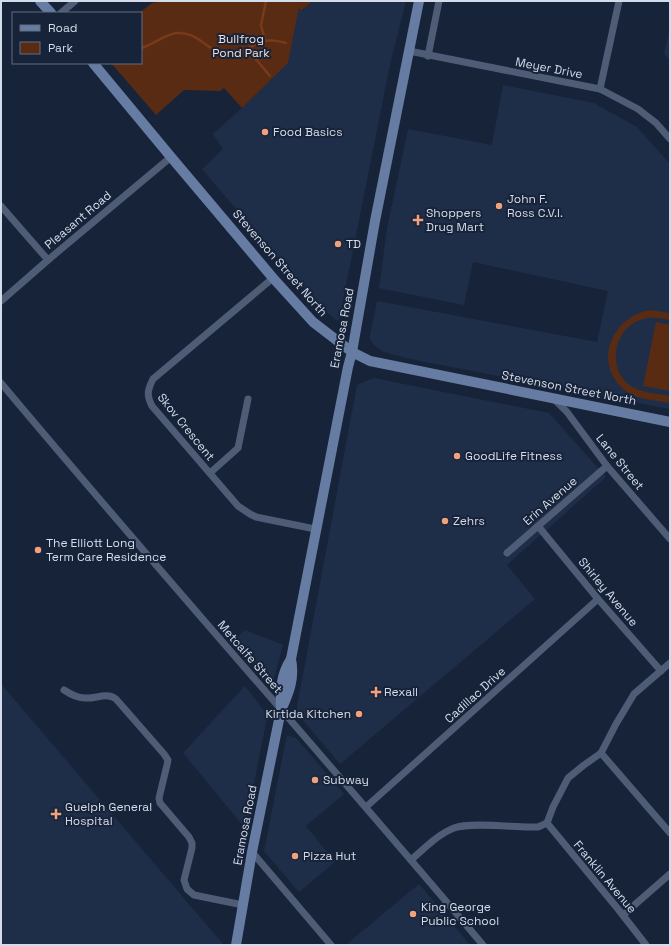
<svg xmlns="http://www.w3.org/2000/svg" width="671" height="946" font-family="'Space Grotesk',sans-serif">
  <rect width="100%" height="100%" fill="#172339"/>
  <g fill="#1f2e48">
    <polygon points="313,1 406,1 391,60 339,320 337,321 330,315 314,300 202,169 223,149 213,134 242,108 288,63 299,6 302,11"/>
    <polygon points="670,27 670,60 664,54"/>
    <polygon points="503,85 594,103 637,127 670,164 670,409 405,358 382,351 373,344 370,339 370,336 377,301 597,342 608,291 473,262 464,305 379,288 387,229 408,129 492,145"/>
    <polygon points="374,378 549,413 606,477 507,565 535,599 340,764 296,712 357,385"/>
    <polygon points="245,630 283,645 272,686 234,641"/>
    <polygon points="1,684 223,944 222,945 1,945"/>
    <polygon points="245,686 265,712 267,718 245,828 183,753"/>
    <polygon points="287,735 296,738 344,794 306,826 335,862 299,892 264,851"/>
    <polygon points="419,884 470,945 348,945 347,944"/>
  </g>
  <g fill="#5a2b13">
    <polygon points="167,1 313,1 301,11 299,7 288,63 242,108 224,88 220,91 184,90 156,115 111,63 141,63 141,13 139,13 152,3"/>
    <path d="M650,310l20,3v7c-10,-2 -20,-4 -30,0 -29,10 -33,54 -6,68 11,5 25,6 36,8v7c-14,-3 -33,-3 -44,-12 -34,-27 -15,-74 24,-81z"/>
    <polygon points="656,322 670,325 670,391 643,386"/>
  </g>
  <g fill="none" stroke-linecap="round" stroke-linejoin="round">
    <g stroke="#773a1b" stroke-width="2.5">
      <polyline points="265,41 261,25 266,1"/>
      <polyline points="251,47 255,58 270,76"/>
      <path d="M141,48c13,-3 23,-14 36,-15 22,-2 32,22 53,21 10,0 17,-5 26,-10 9,-5 20,-4 30,-1"/>
    </g>
    <g stroke="#4e5c75" stroke-width="7">
      <polyline points="61,13 75,1"/>
      <polyline points="409,51 600,89 638,109 656,123 670,139"/>
      <polyline points="428,56 439,1"/>
      <polyline points="600,89 619,1"/>
      <polyline points="1,206 48,260"/>
      <path d="M273,278l-120,101c-5,10 -7,16 -1,27l86,100 12,8 6,3 59,12"/>
      <polyline points="1,301 48,260 171,157"/>
      <path d="M1,383c158,189 323,373 482,562"/>
      <polyline points="554,399 567,412 607,466 670,539"/>
      <polyline points="210,473 238,448 248,399"/>
      <polyline points="538,526 598,599 661,671"/>
      <polyline points="507,553 607,466"/>
      <path d="M64,690c6,4 13,8 21,8 11,1 21,-6 31,1l48,55 4,6 -1,5 -8,33 1,5 29,34 3,6v5l-8,32 3,9 7,6 49,10"/>
      <polyline points="601,753 670,833"/>
      <polyline points="366,807 598,599"/>
      <polyline points="547,823 618,909 646,945"/>
      <polyline points="252,852 331,945"/>
      <path d="M411,860c13,-11 27,-26 43,-32 16,-6 57,-1 75,-1h9l9,-4 6,-16 15,-29 16,-13 17,-12 15,-29 18,-30 36,-31"/>
      <polyline points="623,915 670,874"/>
    </g>
    <g stroke="#667ca3" stroke-width="10">
      <polyline points="40,1 51,13"/>
      <polyline points="93,63 171,157 273,278 313,322 352,352 370,361 670,422"/>
      <path d="M281,708c-1,-18 0,-34 10,-49"/>
      <path d="M236,945l16,-93 29,-142c8,-17 14,-32 10,-51l57,-292 4,-15 23,-131 44,-220"/>
    </g>
  </g>
  <g fill="#f1a17c" stroke="#172339" stroke-width="1.5">
    <circle cx="265" cy="132" r="4"/>
    <circle cx="499" cy="206" r="4"/>
    <path d="M416 214h4v4h4v4h-4v4h-4v-4h-4v-4h4z"/>
    <circle cx="338" cy="244" r="4"/>
    <circle cx="457" cy="456" r="4"/>
    <circle cx="445" cy="521" r="4"/>
    <circle cx="38" cy="550" r="4"/>
    <path d="M374 686h4v4h4v4h-4v4h-4v-4h-4v-4h4z"/>
    <circle cx="359" cy="714" r="4"/>
    <circle cx="315" cy="780" r="4"/>
    <path d="M54 808h4v4h4v4h-4v4h-4v-4h-4v-4h4z"/>
    <circle cx="295" cy="856" r="4"/>
    <circle cx="413" cy="914" r="4"/>
  </g>
  <g text-anchor="middle" stroke-width="4" stroke-linejoin="round" paint-order="stroke">
    <g font-size="12" fill="#f1ddd4" stroke="#172339">
      <text x="241" y="43">Bullfrog<tspan x="241" dy="14">Pond Park</tspan></text>
    </g>
    <g font-size="12" fill="#d4dceb" stroke="#172339">
      <text transform="translate(549 68) rotate(11)" y="4">Meyer Drive</text>
      <text transform="translate(78 220) rotate(-40)" y="4">Pleasant Road</text>
      <text transform="translate(280 263) rotate(49)" y="4">Stevenson Street North</text>
      <text transform="translate(342 328) rotate(-79)" y="4">Eramosa Road</text>
      <text transform="translate(569 388) rotate(11)" y="4">Stevenson Street North</text>
      <text transform="translate(186 427) rotate(51)" y="4">Skov Crescent</text>
      <text transform="translate(620 462) rotate(51)" y="4">Lane Street</text>
      <text transform="translate(550 501) rotate(-41)" y="4">Erin Avenue</text>
      <text transform="translate(608 592) rotate(50)" y="4">Shirley Avenue</text>
      <text transform="translate(250 657) rotate(49)" y="4">Metcalfe Street</text>
      <text transform="translate(475 695) rotate(-42)" y="4">Cadillac Drive</text>
      <text transform="translate(245 825) rotate(-79)" y="4">Eramosa Road</text>
      <text transform="translate(605 877) rotate(50)" y="4">Franklin Avenue</text>
    </g>
    <g font-size="12" fill="#d4dceb" stroke="#172339" text-anchor="start">
      <text x="273" y="136">Food Basics</text>
      <text x="507" y="203">John F.<tspan x="507" dy="14">Ross C.V.I.</tspan></text>
      <text x="426" y="217">Shoppers<tspan x="426" dy="14">Drug Mart</tspan></text>
      <text x="346" y="248">TD</text>
      <text x="465" y="460">GoodLife Fitness</text>
      <text x="453" y="525">Zehrs</text>
      <text x="46" y="547">The Elliott Long<tspan x="46" dy="14">Term Care Residence</tspan></text>
      <text x="384" y="696">Rexall</text>
      <text x="351" y="718" text-anchor="end">Kirtida Kitchen</text>
      <text x="323" y="784">Subway</text>
      <text x="65" y="811">Guelph General<tspan x="65" dy="14">Hospital</tspan></text>
      <text x="303" y="860">Pizza Hut</text>
      <text x="421" y="911">King George<tspan x="421" dy="14">Public School</tspan></text>
    </g>
  </g>
  <rect width="671" height="946" fill="none" stroke="#d4dceb" stroke-width="4"/>
  <rect x="12" y="12" width="130" height="52" fill="#172339" stroke="#636d80"/>
  <rect x="20" y="25" width="20" height="6" fill="#667ca3" stroke="#636d80"/>
  <text x="48" y="32" font-size="12" fill="#d4dceb">Road</text>
  <rect x="20" y="42" width="20" height="12" fill="#5a2b13" stroke="#636d80"/>
  <text x="48" y="52" font-size="12" fill="#d4dceb">Park</text>
</svg>
